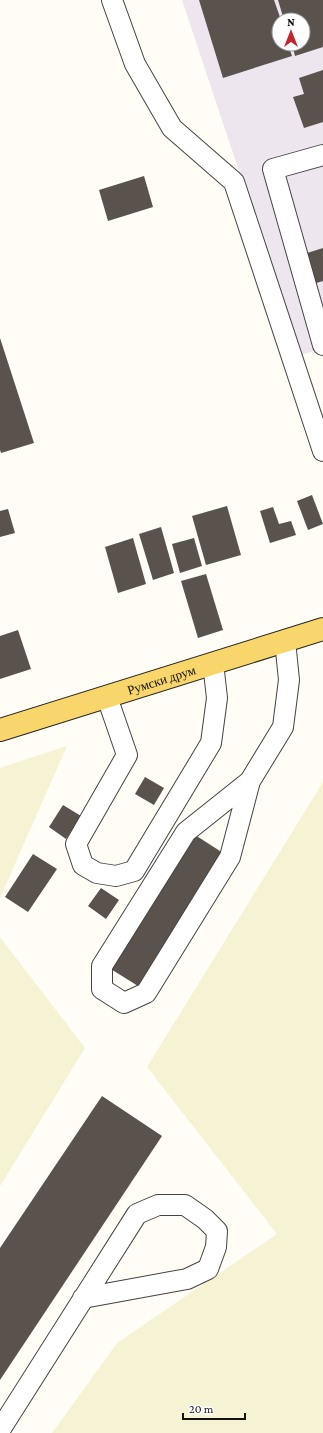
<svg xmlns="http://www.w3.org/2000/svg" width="323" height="1433" font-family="'Crimson Pro',serif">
  <rect width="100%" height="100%" fill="#fffdf5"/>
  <path fill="#eee6ef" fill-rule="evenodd" d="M182,0h141v349l-23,6zM279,20h24v24h-24z"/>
  <g fill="#f6f3d4">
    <polygon points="67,746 0,898 0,768"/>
    <polygon points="323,782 323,1433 52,1433 117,1343 277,1234 147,1067"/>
    <polygon points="0,937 85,1048 0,1186"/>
  </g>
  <g fill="#5a524d">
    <polygon points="199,0 274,0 281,20 279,20 279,44 288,44 292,56 223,78"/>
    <polygon points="278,0 323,0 323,47 295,56 292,44 303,44 303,20 284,20"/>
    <polygon points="323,70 323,122 304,128 293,97 304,94 299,78"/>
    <polygon points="144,176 153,207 108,221 99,190"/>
    <polygon points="323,248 323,281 313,284 304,254"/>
    <polygon points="0,338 34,443 1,453 0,450"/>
    <polygon points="312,495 323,524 308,530 297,501"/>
    <polygon points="227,506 241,555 206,565 192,516"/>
    <polygon points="273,507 279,524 291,521 296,535 270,543 260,511"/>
    <polygon points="8,509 15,533 0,537 0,511"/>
    <polygon points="161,527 174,573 153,580 139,534"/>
    <polygon points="133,538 146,584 118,593 105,547"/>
    <polygon points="194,538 202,566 180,573 172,544"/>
    <polygon points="206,574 223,630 198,638 181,581"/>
    <polygon points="18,630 31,669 0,679 0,636"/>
    <polygon points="145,777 164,788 154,805 135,794"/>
    <polygon points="63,805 81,816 66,839 49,827"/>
    <polygon points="192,833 223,853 138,986 106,966"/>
    <polygon points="33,854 57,869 28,912 5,897"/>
    <polygon points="101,888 119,900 106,919 88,906"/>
    <polygon points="102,1096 162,1136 0,1380 0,1248"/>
  </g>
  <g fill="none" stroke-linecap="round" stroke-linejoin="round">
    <defs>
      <g id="minor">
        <polyline points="112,0 135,64 172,128 234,182 323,451"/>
        <polyline points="323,155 273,169 323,345"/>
        <polyline points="107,697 127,755 76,844 83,865 97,873 116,876 134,871 211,743 217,698 213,663"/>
        <polyline points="250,781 186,832 102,966 102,989 124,1003 146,993 230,857 250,781 283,727 289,680 285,641"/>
        <polyline points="0,1430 137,1214 158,1205 185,1205 205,1219 217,1231 216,1247 208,1269 187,1279 83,1298"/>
      </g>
      <g id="major">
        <path id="s1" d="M0,730l323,-101"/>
      </g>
    </defs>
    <use href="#minor" stroke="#444" stroke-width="22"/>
    <use href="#major" stroke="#222" stroke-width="24"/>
    <use href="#minor" stroke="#fff" stroke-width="20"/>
    <use href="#major" stroke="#f9d66b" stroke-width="22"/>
  </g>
  <g text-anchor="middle" stroke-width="4" stroke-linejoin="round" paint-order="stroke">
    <g font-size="13" fill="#111" stroke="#fff">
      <text dy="5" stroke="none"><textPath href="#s1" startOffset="169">Румски друм</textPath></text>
    </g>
  </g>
  <g transform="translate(291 32)"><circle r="19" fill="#ffffff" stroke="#a0a0a0"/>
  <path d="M0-3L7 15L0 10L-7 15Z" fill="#c4262e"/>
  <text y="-6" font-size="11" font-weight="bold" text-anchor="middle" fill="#111111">N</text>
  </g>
  <path d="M183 1413v6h62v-6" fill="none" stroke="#111111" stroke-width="2"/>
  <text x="189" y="1413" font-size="12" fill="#111111" stroke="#ffffff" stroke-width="3" paint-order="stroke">20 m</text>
</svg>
